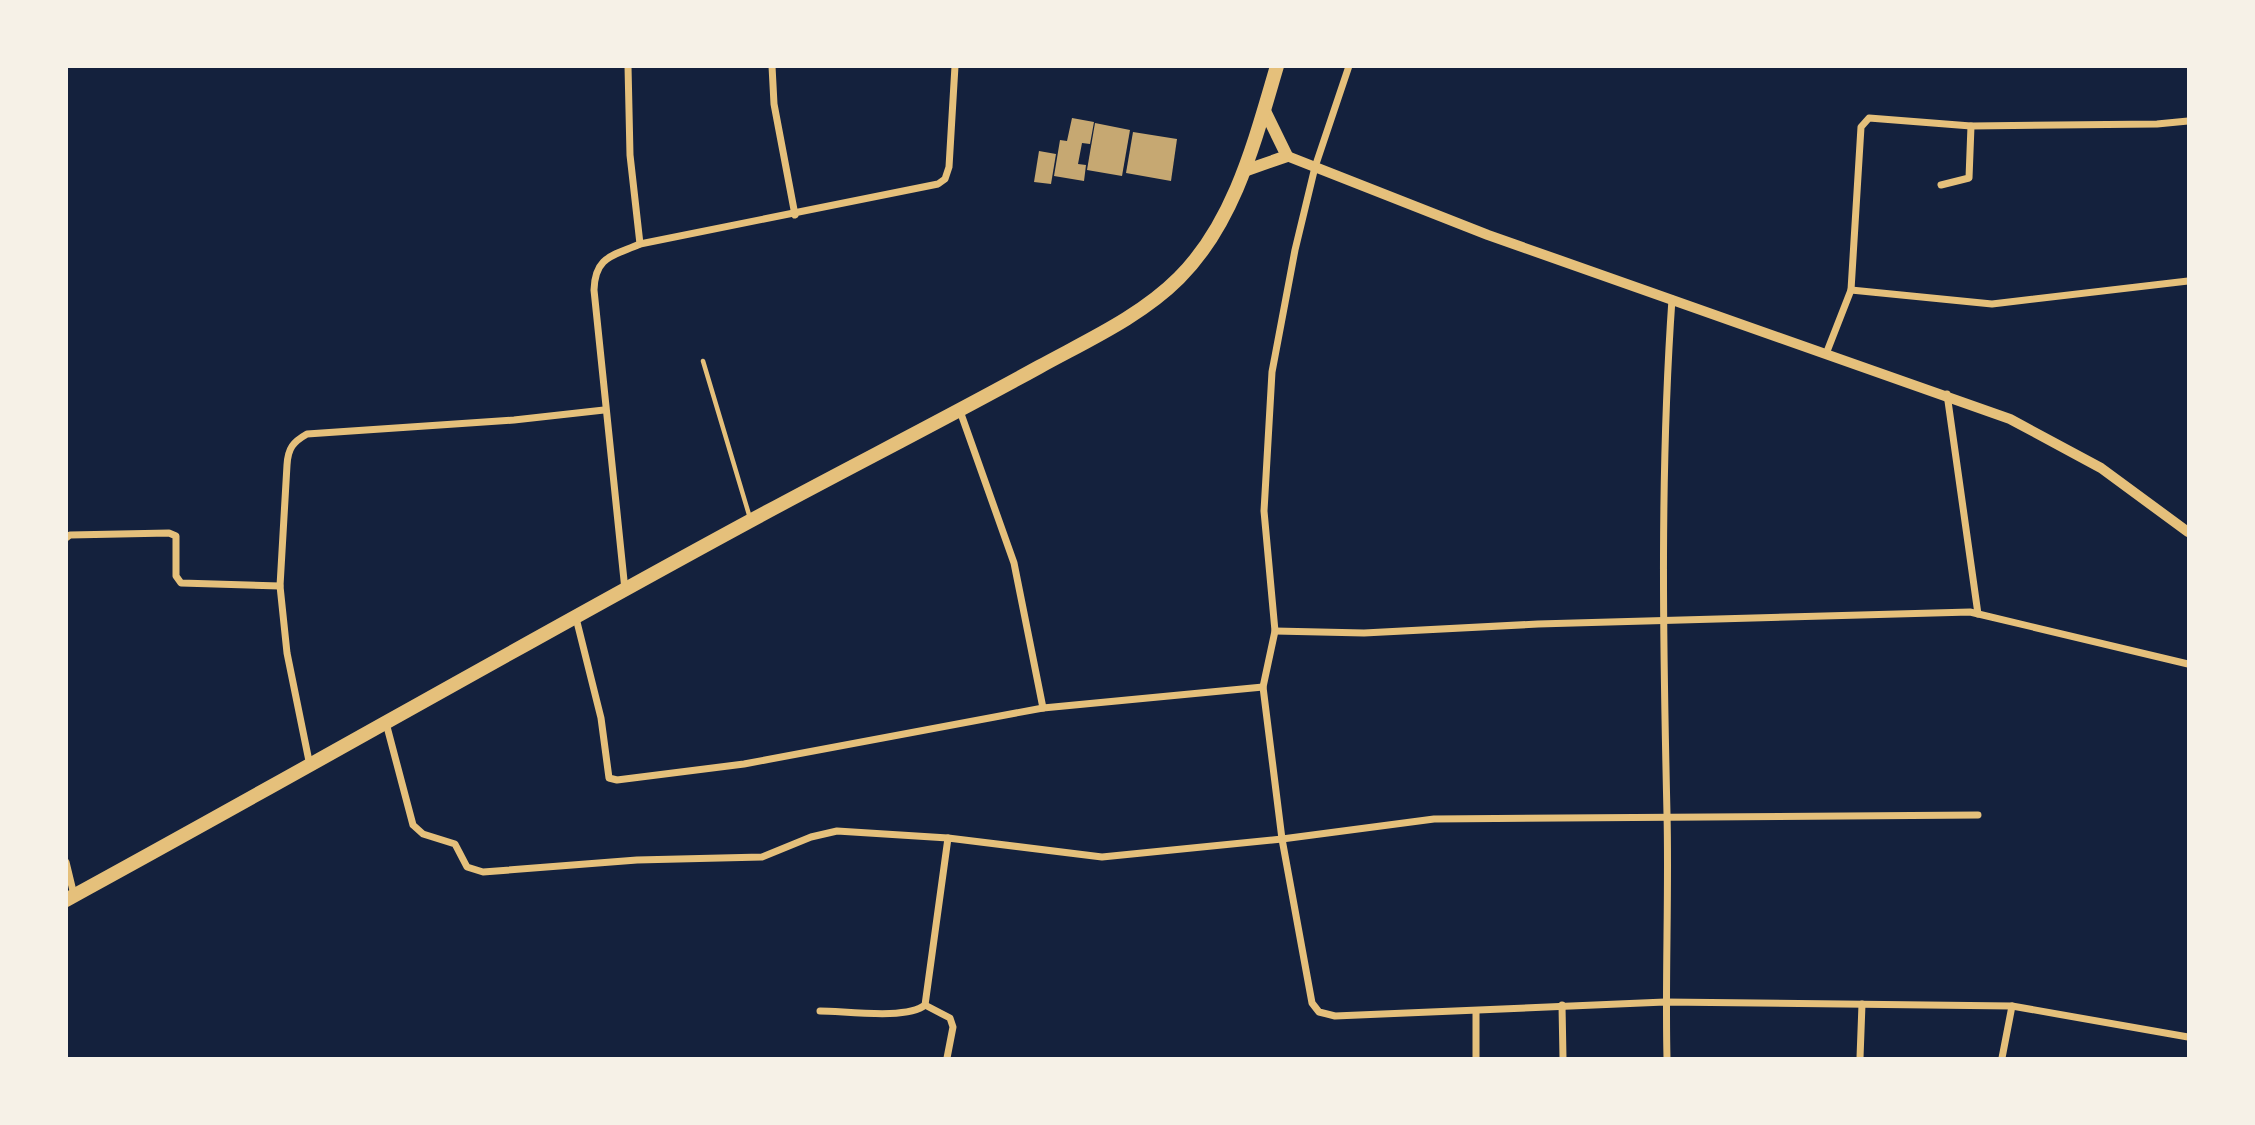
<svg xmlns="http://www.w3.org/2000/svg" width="2255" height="1125" font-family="Ubuntu,sans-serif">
  <rect width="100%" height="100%" fill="#14213d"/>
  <g fill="#c6a872">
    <polygon points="1072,118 1094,122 1090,144 1082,143 1078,164 1086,165 1084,181 1054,176 1060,140 1067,141"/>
    <polygon points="1095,123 1130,130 1122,176 1087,170"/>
    <polygon points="1133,132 1177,139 1171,181 1126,173"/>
    <polygon points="1039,151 1056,154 1051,184 1034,182"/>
  </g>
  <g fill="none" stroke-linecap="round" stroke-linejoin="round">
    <polyline stroke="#e5c07b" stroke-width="4.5" points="703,361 750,518"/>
    <g stroke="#e5c07b" stroke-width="7">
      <polyline points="628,66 630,155 640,244"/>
      <polyline points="772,66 774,104 795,215"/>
      <polyline points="1349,66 1315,167 1295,250 1272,372 1264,511 1275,631 1263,687 1282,839 1312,1003 1319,1012 1335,1016 1665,1002 2012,1006 2188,1037"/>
      <polyline points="1941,185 1969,178 1971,126"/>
      <polyline points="1851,290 1992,304 2188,281"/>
      <polyline points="1826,354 1851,290 1861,127 1869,118 1971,126 2157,124 2188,121"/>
      <polyline points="1947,394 1978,614"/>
      <polyline points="960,411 1014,563 1043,708"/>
      <polyline points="66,538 70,535 169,533 176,536 176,576 181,583 280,586"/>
      <path d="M625,590l-31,-300c1,-34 19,-34 46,-46l298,-60 7,-5 4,-12 6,-101"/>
      <polyline points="576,618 601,718 609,778 617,780 744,764 1043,708 1263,687"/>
      <polyline points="1275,631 1364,633 1538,624 1970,612 2188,664"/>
      <polyline points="386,723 413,825 423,834 455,844 467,867 483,872 637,860 762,857 811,837 837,831 948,838 1102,857 1282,839 1434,819 1978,815"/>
      <path d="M310,766l-23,-113 -7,-67 7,-121c1,-17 6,-23 20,-31l207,-14 90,-10"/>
      <polyline points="66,862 74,895"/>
      <polyline points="925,1005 950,1018 953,1027 947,1058"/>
      <polyline points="1562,1005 1563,1058"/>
      <path d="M820,1011c25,0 87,9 105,-6l23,-167"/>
      <polyline points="1476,1011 1476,1058"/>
      <path d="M1667,1058c-2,-81 2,-162 0,-244 -4,-172 -7,-343 5,-515"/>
      <polyline points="1860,1058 1862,1004"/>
      <polyline points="2002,1058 2012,1006"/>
    </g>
    <polyline stroke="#e5c07b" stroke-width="10" points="1287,156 1488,235 2010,419 2101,468 2188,532"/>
    <polyline stroke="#e5c07b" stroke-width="12" points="1244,171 1287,156 1264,109"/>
    <path stroke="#e5c07b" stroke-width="14" d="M66,900c229,-125 455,-255 684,-379 96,-52 193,-101 289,-154 47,-26 101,-50 140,-89 56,-56 76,-138 98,-212"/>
  </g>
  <rect width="2255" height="1125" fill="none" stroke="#f6f1e7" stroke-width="136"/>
</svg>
